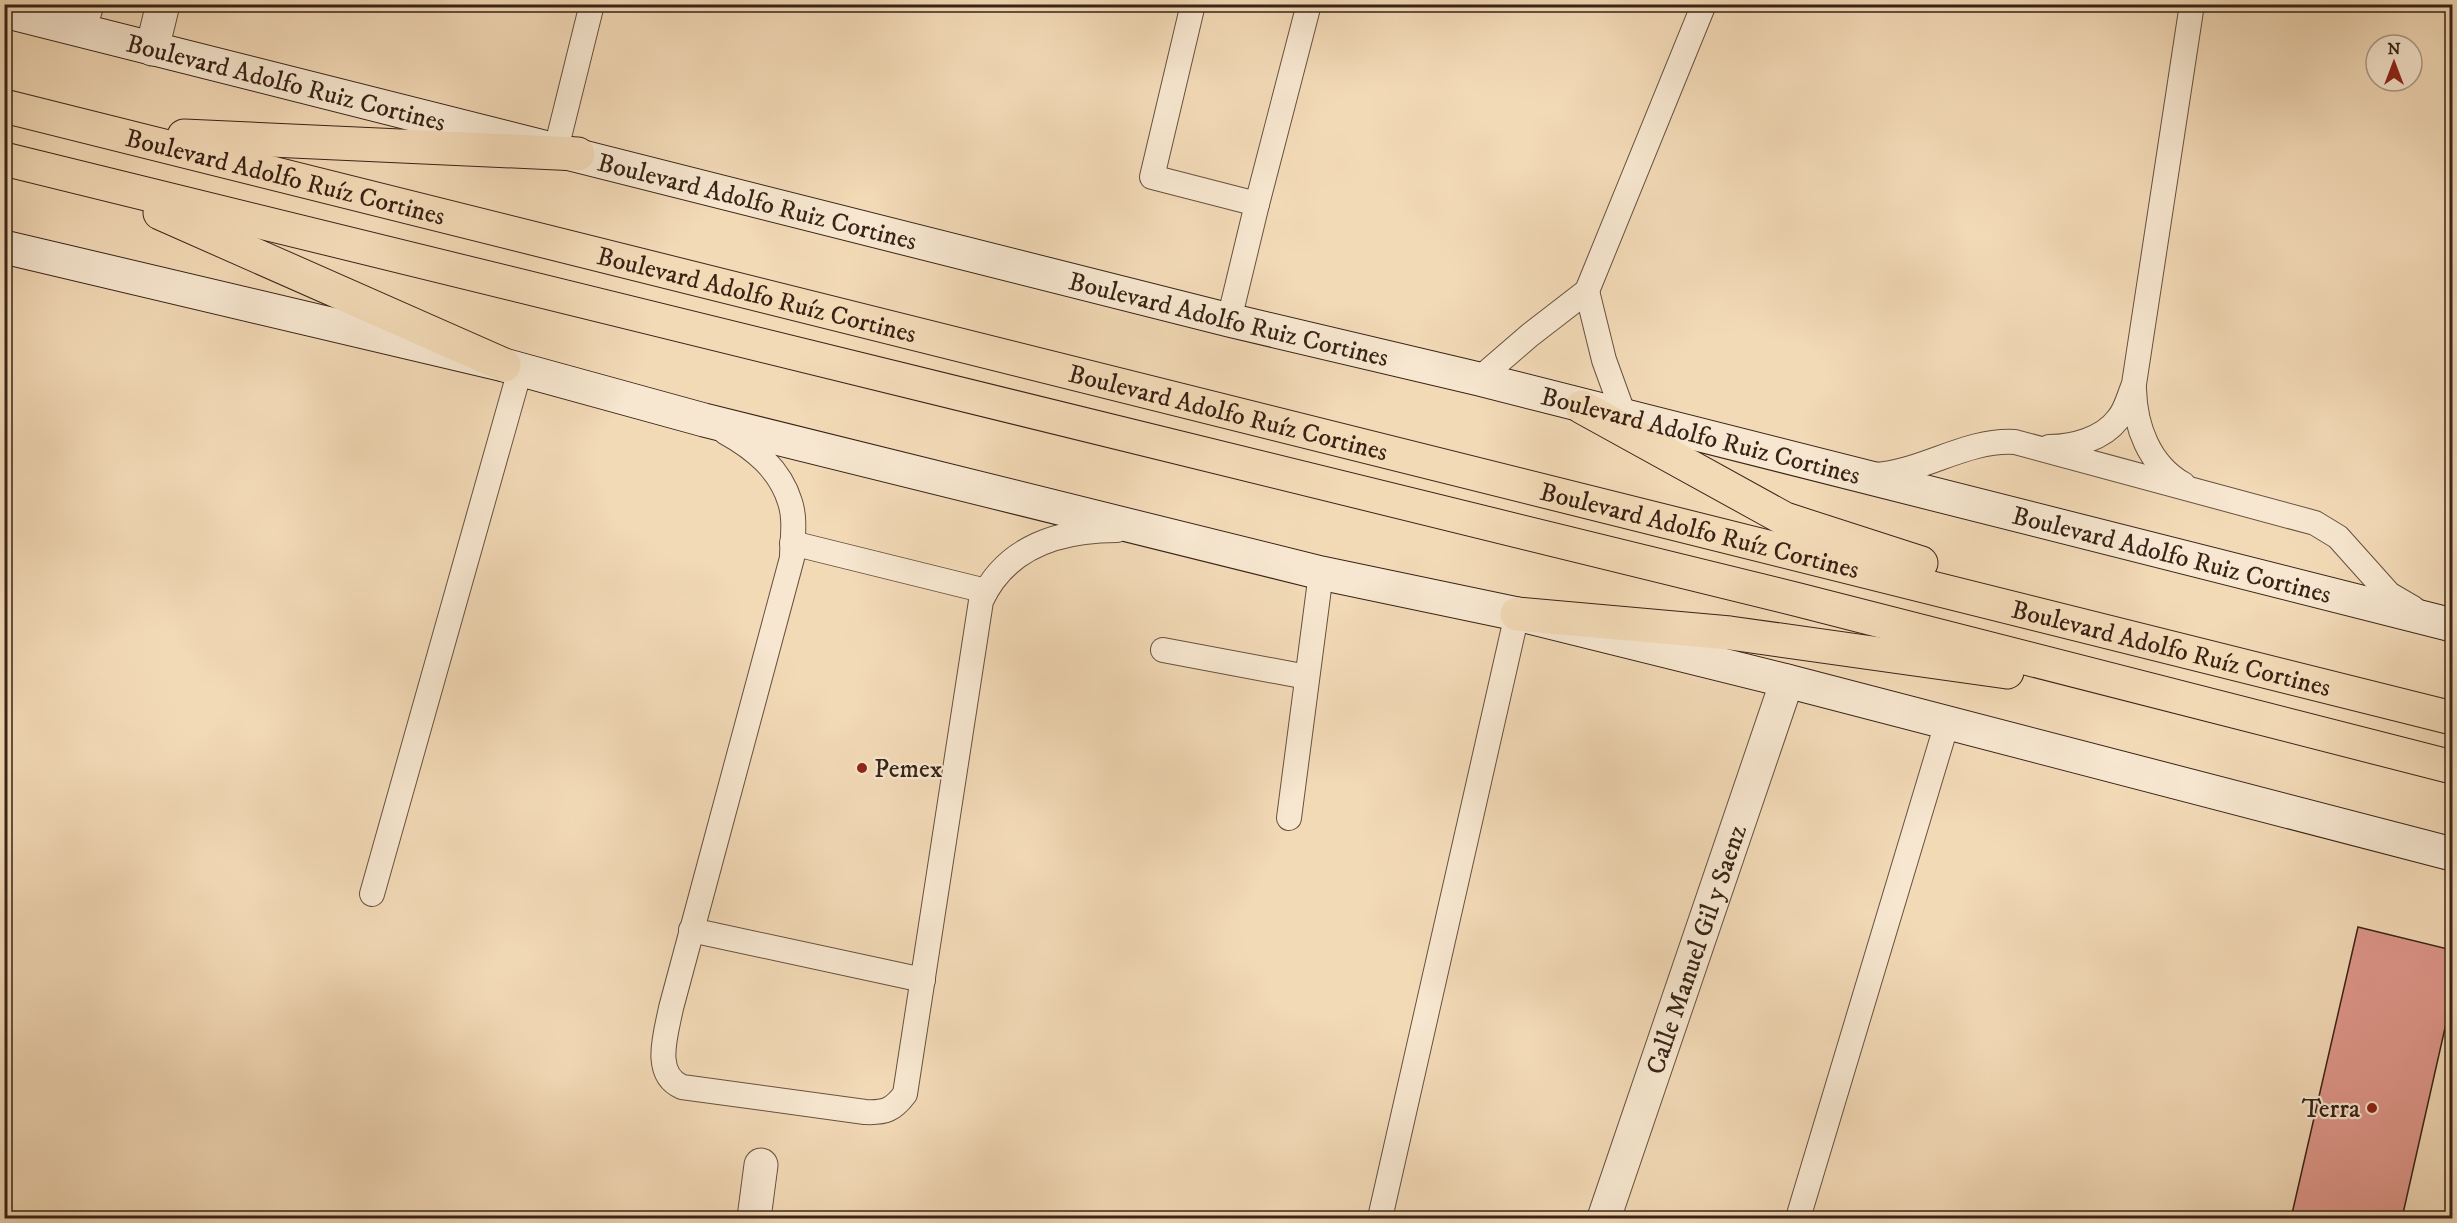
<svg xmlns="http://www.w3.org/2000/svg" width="2457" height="1223" font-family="'IM FELL DW Pica',serif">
  <rect width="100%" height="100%" fill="#f3dab7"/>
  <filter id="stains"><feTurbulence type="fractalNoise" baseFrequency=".00333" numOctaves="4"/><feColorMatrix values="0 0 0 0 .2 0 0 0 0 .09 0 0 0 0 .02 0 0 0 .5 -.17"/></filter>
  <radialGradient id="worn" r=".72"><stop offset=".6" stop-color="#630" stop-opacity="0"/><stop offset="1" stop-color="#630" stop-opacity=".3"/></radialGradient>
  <polygon fill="#df978b" stroke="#382317" stroke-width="1.5" points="2358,927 2452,950 2452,997 2402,1218 2291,1218"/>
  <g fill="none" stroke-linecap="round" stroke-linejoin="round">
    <defs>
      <g id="service">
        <polyline points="1193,4 1152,177 1257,204"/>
        <polyline points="556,149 592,4"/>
        <polyline points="1587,291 1604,360 1625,418"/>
        <polyline points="1229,320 1257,204 1309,4"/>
        <polyline points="1479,379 1530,335 1587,291 1704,4"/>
        <path d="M2134,389c1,37 15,76 49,95"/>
        <path d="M725,432c29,16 55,37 65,70 6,18 2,38 2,56l-121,450c-5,26 -19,66 11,79l183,25c20,1 28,-2 40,-18l76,-493c25,-55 80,-71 136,-71"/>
        <path d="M2049,447c24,0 54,-8 69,-28 8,-9 11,-23 16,-35l58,-380"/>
        <path d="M1873,475c49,-2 92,-36 142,-33l300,81 23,14 51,57 24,14"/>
        <polyline points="792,543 986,591"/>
        <polyline points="1163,650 1307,677"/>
        <polyline points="1289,818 1321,573"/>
        <polyline points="372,894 520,370"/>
        <polyline points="691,930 923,980"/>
        <polyline points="1380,1218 1517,614"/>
        <polyline points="1798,1218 1947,723"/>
      </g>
      <g id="minor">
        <polyline points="80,28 87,4"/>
        <polyline points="152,49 163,4"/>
        <polyline points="754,1218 761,1165"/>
        <path id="s1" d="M1604,1218l183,-537"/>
      </g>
      <g id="secondary">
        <path id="s2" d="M4,11l1225,309 250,59 973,246"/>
        <polyline points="4,247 504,365 704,420 1321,573 1517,614 1787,681 2452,854"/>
      </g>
      <g id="trunk">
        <path id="s3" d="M4,106l2448,612"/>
        <polyline points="184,136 578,154"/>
        <polyline points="4,159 1799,600 2452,767"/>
        <polyline points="160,213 504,365"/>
        <polyline points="1582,407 1785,519 1921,563"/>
        <polyline points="1517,614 1730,633 2007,672"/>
      </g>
    </defs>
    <use href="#service" stroke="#67513f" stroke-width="26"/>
    <use href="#minor" stroke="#67513f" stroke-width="35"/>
    <use href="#secondary" stroke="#382317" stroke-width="35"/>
    <use href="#trunk" stroke="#382317" stroke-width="35"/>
    <use href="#service" stroke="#f7e7d0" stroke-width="24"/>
    <use href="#minor" stroke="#f7e7d0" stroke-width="33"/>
    <use href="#secondary" stroke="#f7e7d0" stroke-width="33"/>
    <use href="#trunk" stroke="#f3dab7" stroke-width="33"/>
  </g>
  <g fill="#8f2418" stroke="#f7e7d0" stroke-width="2">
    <circle cx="862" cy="768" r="6"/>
    <circle cx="2372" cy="1108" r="6"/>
  </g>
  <g text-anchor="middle" stroke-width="4.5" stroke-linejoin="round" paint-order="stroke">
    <g font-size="26" fill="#382317" stroke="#f7e7d0">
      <text dy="9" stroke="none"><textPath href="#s2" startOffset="291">Boulevard Adolfo Ruiz Cortines</textPath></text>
      <text dy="9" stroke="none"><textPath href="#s3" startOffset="290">Boulevard Adolfo Ruíz Cortines</textPath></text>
      <text dy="9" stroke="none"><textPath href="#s2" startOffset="777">Boulevard Adolfo Ruiz Cortines</textPath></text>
      <text dy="9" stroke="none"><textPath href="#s3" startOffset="776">Boulevard Adolfo Ruíz Cortines</textPath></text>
      <text dy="9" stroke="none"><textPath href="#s2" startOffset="1263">Boulevard Adolfo Ruiz Cortines</textPath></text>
      <text dy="9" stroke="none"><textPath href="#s3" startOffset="1262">Boulevard Adolfo Ruíz Cortines</textPath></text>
      <text dy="9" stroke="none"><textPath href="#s2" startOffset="1749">Boulevard Adolfo Ruiz Cortines</textPath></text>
      <text dy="9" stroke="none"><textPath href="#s3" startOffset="1748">Boulevard Adolfo Ruíz Cortines</textPath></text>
      <text dy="9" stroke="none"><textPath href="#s2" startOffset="2235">Boulevard Adolfo Ruiz Cortines</textPath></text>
      <text dy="9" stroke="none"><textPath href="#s3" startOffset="2234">Boulevard Adolfo Ruíz Cortines</textPath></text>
      <text dy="9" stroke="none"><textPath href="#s1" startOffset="284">Calle Manuel Gil y Saenz</textPath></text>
    </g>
    <g font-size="26" fill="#382317" stroke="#f7e7d0" text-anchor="start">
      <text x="874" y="777">Pemex</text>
      <text x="2360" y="1117" text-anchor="end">Terra</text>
    </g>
  </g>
  <rect width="2457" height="1223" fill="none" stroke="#f3dab7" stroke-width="24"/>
  <rect x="6" y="6" width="2445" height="1211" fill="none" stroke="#382317" stroke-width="3"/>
  <rect x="12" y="12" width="2433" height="1199" fill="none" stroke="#382317" stroke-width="1.5"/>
  <g transform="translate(2394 63)"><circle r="28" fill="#f7e7d0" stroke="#ab9986" stroke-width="1.5"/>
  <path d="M0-4.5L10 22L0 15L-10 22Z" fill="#8f2418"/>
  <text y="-9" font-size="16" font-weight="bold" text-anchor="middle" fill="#382317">N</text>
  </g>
  <rect width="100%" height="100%" filter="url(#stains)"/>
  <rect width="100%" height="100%" fill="url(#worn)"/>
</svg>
